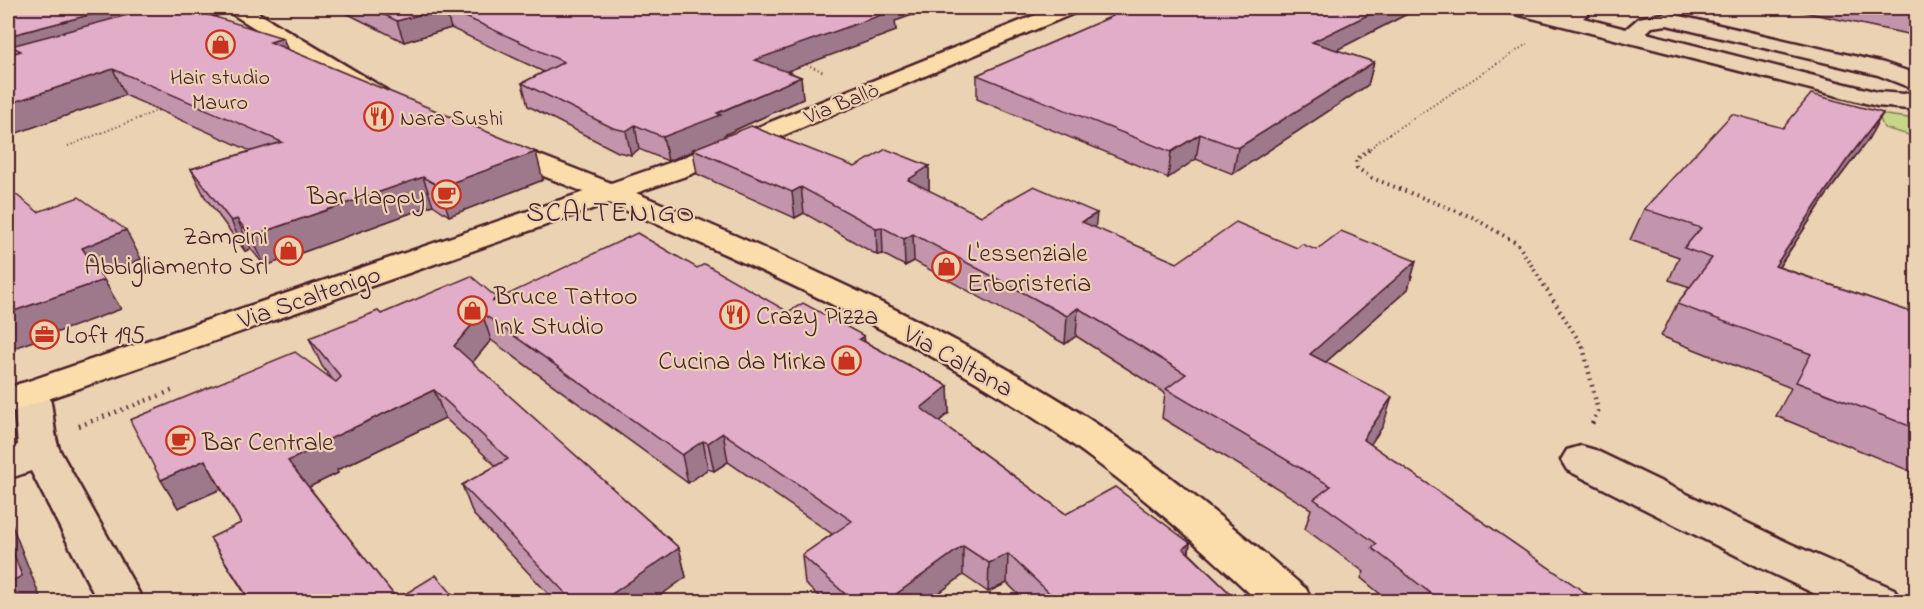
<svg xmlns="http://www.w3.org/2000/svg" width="1924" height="609" font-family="'Indie Flower',sans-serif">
  <rect width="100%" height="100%" fill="#ead2b2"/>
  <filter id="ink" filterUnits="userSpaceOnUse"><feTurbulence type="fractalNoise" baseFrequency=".0167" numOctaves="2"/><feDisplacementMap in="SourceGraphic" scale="12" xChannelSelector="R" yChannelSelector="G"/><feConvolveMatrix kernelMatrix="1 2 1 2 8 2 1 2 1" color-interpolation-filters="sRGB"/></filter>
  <g filter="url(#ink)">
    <polygon fill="#c7d589" stroke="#887a5a" stroke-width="1.5" points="1878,114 1916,119 1916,137 1884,128"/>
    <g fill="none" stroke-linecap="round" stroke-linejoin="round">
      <defs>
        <g id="minor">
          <polygon points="196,8 227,8 224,12 158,30 151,28 147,24 151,20"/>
          <polygon points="1505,8 1540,8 1563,13 1571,8 1593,8 1583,18 1626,29 1639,18 1667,13 1884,63 1916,74 1916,90 1878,75 1667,25 1652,27 1646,33 1877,92 1904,94 1916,91 1916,107 1908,109 1877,106 1508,12"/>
          <path d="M31,381l13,3c12,20 7,46 16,67l84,151h-46l-67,-131 -23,8v-30l10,-4 -5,-52 5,-9z"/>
          <polygon points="1581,446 1595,450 1791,544 1894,589 1901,602 1832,602 1761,568 1567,470 1561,460 1567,450"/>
        </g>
        <g id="major">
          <polygon points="226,8 250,8 385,89 389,94 385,99 377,101 369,99 229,12"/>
          <path d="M1053,8h27l-3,4 -388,163 -53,18c144,61 291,125 425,208 87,54 167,121 245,188l7,13h-54c-70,-66 -144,-131 -225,-184 -133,-87 -280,-152 -425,-215l-601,210v-25l576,-196 -96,-38 -4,-6 4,-6 9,-2 9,2 105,41 58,-20z"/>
        </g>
      </defs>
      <use href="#minor" stroke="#4a1f2b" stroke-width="5"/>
      <use href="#major" stroke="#4a1f2b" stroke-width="5"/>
      <g stroke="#4a1f2b" stroke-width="2" stroke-dasharray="1 3" stroke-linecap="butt">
        <polyline points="803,63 824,72"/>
        <polyline points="68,146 162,109"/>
        <polyline points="1367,151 1383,138 1527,44"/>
      </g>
      <polyline stroke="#4a1f2b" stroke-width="4" stroke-dasharray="1.5 4.5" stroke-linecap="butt" points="1369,149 1356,160 1357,168 1372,178 1472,217 1518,244 1584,349"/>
      <g stroke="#4a1f2b" stroke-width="4.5" stroke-dasharray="1.5 5" stroke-linecap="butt">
        <polyline points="1583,347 1598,411 1592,424"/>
        <polyline points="79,426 174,390"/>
        <polyline points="1752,602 1756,593"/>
      </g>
      <use href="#minor" fill="#ead2b2" fill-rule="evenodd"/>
      <use href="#major" fill="#fbddab" fill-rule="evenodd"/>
    </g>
    <g fill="#c295ac" stroke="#4a1f2b" stroke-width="1.5">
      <polygon points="8,8 151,8 283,38 287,49 543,180 449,216 433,205 265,266 251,249 245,251 205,197 191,169 251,151 125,95 8,136"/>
      <polygon points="336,8 924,8 924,11 895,21 896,31 787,71 801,77 803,99 724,135 724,137 855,167 929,166 929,191 981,216 1095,228 1177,263 1297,248 1416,261 1408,289 1325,363 1383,426 1370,444 1587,594 1583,602 1390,602 1361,578 1364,572 1305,529 1311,509 1162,418 1165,393 1076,336 1065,344 914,261 905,266 883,254 877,255 804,213 795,218 697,174 693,151 668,161 639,149 631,155 618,152 528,106 522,83 544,72 451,28 404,42"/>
      <polygon points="1112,8 1419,8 1336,50 1374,62 1368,85 1233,174 1196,159 1168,178 977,99 977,75 1111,17"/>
      <polygon points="1785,8 1917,8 1917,36"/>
      <polygon points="1883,113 1867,141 1830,190 1779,267 1917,314 1917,474 1776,416 1791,388 1661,336 1677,304 1690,287 1669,280 1679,257 1630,240 1644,209"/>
      <polygon points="697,268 788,312 864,336 865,342 948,386 949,413 939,421 1066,514 1190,543 1189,553 1239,602 1026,602 1007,583 988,592 963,575 927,602 825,602 805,584 802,555 832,534 728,462 714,471 708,469 688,483 491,340 472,363 679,548 686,577 651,602 556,602 473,514 462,485 496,466 445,418 337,470 338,473 309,487 397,599 459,602 250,602 210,538 241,523 221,489 178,508 332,379 322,366 309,338 381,314 496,297 496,300"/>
    </g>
    <g fill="#9e798c" stroke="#4a1f2b" stroke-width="1.5">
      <polygon points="116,8 151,8 155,17 21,51 11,46 16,54 8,57 8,36"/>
      <polygon points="443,8 445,8 451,28 404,42 397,21"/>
      <polygon points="882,8 924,8 924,11 895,21 896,31 758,82 755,60"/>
      <polygon points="1382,8 1419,8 1307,65 1312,42"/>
      <polygon points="283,38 292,62 270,42"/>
      <polygon points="1374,62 1368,85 1233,174 1238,148"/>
      <polygon points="113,69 125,95 8,136 8,104"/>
      <polygon points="801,77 803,99 724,135 724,138 693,149 693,151 668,161 663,137"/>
      <polygon points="1883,113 1867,141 1830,190 1758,298 1775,266 1846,161"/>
      <polygon points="635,125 639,149 631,155 626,131"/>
      <polygon points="1200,134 1196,159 1168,178 1171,152"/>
      <polygon points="536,152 543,180 449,216 440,187"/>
      <polygon points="929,166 929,192 908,180"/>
      <polygon points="423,177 433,205 265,266 251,236"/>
      <polygon points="801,187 804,213 795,218 792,192"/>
      <polygon points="1097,213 1094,239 1082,222"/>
      <polygon points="237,219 251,249 245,251 231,221"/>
      <polygon points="882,227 883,254 877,255 876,228"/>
      <polygon points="126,230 141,259 99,276 82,248"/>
      <polygon points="913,234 914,261 905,266 904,239"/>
      <polygon points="1416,261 1408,289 1302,383 1310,354"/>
      <polygon points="104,280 121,309 14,348 8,337 8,313"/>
      <polygon points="1078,308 1076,336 1065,344 1067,316"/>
      <polygon points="482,313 491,340 463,374 454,346"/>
      <polygon points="864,336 866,363 859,339"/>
      <polygon points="948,386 949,413 922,436 921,408"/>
      <polygon points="434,390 445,418 337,470 338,473 303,490 288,461 323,442"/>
      <polygon points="1392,397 1383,426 1354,469 1363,439"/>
      <polygon points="723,433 728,462 714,471 708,443"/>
      <polygon points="703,441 708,469 688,483 682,455"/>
      <polygon points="205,460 221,489 178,508 161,480"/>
      <polygon points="8,515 42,602 8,602"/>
      <polygon points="1190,543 1185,572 1183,548"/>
      <polygon points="963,546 963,575 927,602 885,602"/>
      <polygon points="679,548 686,577 651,602 600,602"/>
      <polygon points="1008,554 1007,583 988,592 989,563"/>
    </g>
    <g fill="#e1adc8" stroke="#4a1f2b" stroke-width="1.5">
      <polygon points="8,8 116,8 8,36"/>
      <polygon points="154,8 186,8 283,38 270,42 536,152 440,187 423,177 251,236 237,219 231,221 191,169 282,142 113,69 8,104 8,55 21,51 11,46"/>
      <polygon points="370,8 443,8 397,21"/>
      <polygon points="446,8 888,8 895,10 755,60 801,77 717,113 721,115 663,137 635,125 626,131 613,128 522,83 564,62"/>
      <polygon points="1113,8 1382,8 1312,42 1374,62 1238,148 1200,134 1171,152 977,75 1113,16"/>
      <polygon points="1889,8 1917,8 1917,13"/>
      <polygon points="1811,94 1883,113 1846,161 1775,266 1917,314 1917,429 1796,382 1811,354 1677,304 1712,258 1684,248 1701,228 1644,209 1732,114 1783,128"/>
      <polygon points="751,126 855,167 886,149 929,166 908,180 981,216 1034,186 1097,213 1082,222 1177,263 1236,222 1297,248 1302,244 1316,250 1341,231 1416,261 1310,354 1392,397 1363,439 1587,594 1579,602 1442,602 1372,548 1377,544 1314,499 1331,486 1166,389 1186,374 1078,308 1067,316 913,234 904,239 882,227 876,228 801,187 792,192 693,149"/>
      <polygon points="14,193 38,212 79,197 126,230 82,248 104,280 8,313 8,195"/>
      <polygon points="637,233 697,268 705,264 788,312 803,303 864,336 859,339 948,386 921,408 1066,514 1115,487 1190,543 1183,548 1239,602 1059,602 1008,554 989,563 963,546 885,602 854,602 802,555 852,521 723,433 708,443 703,441 682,455 482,313 454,346 679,548 600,602 574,602 462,485 508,459 434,390 323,442 324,444 288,461 397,599 436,575 459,602 251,602 210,538 241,523 205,460 161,480 130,420 295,352 336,382 341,377 309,338 378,311 381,314 471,276 496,297 492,302"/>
      <polygon points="8,539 22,576 8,583"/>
    </g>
  </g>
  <defs>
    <symbol id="shop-ring" viewBox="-11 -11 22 22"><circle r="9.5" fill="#ead2b2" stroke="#c8321e" stroke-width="1.5"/><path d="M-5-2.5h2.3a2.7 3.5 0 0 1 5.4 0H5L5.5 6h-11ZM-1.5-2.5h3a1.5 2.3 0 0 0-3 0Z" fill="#c8321e"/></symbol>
    <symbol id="restaurant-ring" viewBox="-11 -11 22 22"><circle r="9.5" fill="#ead2b2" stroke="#c8321e" stroke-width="1.5"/><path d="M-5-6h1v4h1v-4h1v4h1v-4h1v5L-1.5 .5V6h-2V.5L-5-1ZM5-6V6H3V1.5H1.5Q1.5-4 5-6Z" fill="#c8321e"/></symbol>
    <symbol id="cafe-ring" viewBox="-11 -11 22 22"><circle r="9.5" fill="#ead2b2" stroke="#c8321e" stroke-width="1.5"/><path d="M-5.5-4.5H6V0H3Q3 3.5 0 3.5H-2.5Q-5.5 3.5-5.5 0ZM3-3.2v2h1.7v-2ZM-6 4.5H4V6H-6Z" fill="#c8321e"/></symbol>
    <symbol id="office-ring" viewBox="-11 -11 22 22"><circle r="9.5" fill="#ead2b2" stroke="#c8321e" stroke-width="1.5"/><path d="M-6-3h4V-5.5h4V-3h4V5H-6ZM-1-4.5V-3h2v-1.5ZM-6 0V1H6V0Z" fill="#c8321e"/></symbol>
  </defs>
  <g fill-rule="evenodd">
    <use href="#shop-ring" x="204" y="28" width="33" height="33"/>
    <use href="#restaurant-ring" x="362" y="100" width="33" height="33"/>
    <use href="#cafe-ring" x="430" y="178" width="33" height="33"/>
    <use href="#shop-ring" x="272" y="234" width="33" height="33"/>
    <use href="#shop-ring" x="930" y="250" width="33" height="33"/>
    <use href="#shop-ring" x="456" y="294" width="33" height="33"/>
    <use href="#restaurant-ring" x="718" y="298" width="33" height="33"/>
    <use href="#office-ring" x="28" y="318" width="33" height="33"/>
    <use href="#shop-ring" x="830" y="344" width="33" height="33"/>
    <use href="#cafe-ring" x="164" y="424" width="33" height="33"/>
  </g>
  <g text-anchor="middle" stroke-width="4.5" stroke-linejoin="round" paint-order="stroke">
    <g font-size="22" fill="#4a1f2b" stroke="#ead2b2">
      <text x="220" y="84">Hair studio<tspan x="220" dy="25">Mauro</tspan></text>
      <text x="400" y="125" text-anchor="start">Nara Sushi</text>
    </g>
    <g font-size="22" fill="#4a1f2b" stroke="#ead2b2">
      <text transform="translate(841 102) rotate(-22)" y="8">Via Ballò</text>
    </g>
    <g font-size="26" fill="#4a1f2b" stroke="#ead2b2" text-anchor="start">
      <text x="425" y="204" text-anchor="end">Bar Happy</text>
      <text x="268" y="244" text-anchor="end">Zampini<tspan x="268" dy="30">Abbigliamento Srl</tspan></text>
      <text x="967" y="261">L'essenziale<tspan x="967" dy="30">Erboristeria</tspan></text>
      <text x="494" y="304">Bruce Tattoo<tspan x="494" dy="30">Ink Studio</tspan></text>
      <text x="756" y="324">Crazy Pizza</text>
      <text x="65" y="343">Loft 195</text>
      <text x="826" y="369" text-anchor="end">Cucina da Mirka</text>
      <text x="202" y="450">Bar Centrale</text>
    </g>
    <g font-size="26" fill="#4a1f2b" stroke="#ead2b2">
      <text transform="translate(309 296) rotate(-19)" y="9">Via Scaltenigo</text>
      <text transform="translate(959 360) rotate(29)" y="9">Via Caltana</text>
    </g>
    <g font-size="28" letter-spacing="1.5" fill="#4a1f2b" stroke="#ead2b2">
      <text x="611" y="221">SCALTENIGO</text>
    </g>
  </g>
  <rect width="1924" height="609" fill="none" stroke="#ead2b2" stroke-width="30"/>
  <rect x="15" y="15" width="1894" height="579" fill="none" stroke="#4a1f2b" stroke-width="2" filter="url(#ink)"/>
</svg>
